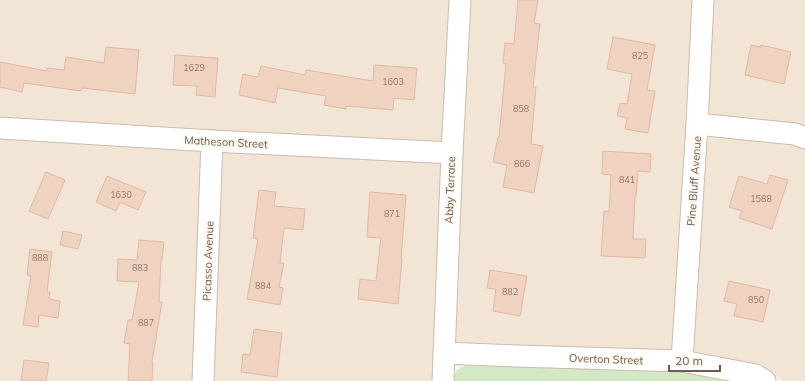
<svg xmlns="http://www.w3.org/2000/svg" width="805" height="381" font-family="Mulish,sans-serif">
  <rect width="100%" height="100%" fill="#fbf3e7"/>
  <g fill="#f3e5d6">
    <polygon points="0,0 451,0 443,143 213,132 0,118"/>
    <polygon points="469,0 694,0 674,352 454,344"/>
    <polygon points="712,0 805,0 805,127 707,115"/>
    <polygon points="706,134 792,144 805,149 805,381 783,381 762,367 692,353"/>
    <polygon points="0,137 203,150 194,381 0,381"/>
    <polygon points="221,151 442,162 434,381 213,381"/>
  </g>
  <polygon fill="#d5e8c6" points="472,362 678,370 744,381 452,381 457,370"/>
  <g fill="#efd2c0" stroke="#e1b8a2">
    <polygon points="518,0 538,0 534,23 540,24 533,87 536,87 531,144 543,146 534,193 503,187 507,165 493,162 498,137 499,137 506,64 503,63 505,43 514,44"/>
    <polygon points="613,37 655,45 647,90 655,91 648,133 625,129 627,118 617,116 620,103 627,104 632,74 607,69"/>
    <polygon points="751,45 761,47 761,45 791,52 784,84 745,75"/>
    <polygon points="106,47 139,50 135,94 82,88 81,91 24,83 22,92 0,87 0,62 47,71 47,68 64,70 66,57 104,63"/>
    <polygon points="175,55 218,58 215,97 196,95 197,86 173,85"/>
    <polygon points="374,65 417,68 414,100 394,98 393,110 346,106 346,109 324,105 326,96 278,88 275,103 239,95 243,74 258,77 261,66 305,75 306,70 373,81"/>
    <polygon points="603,151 651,154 650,172 638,171 636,196 635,196 633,239 646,239 645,258 601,256 604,211 609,212 611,175 602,174"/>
    <polygon points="46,172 65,180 48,219 29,211"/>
    <polygon points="770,175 788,180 772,229 739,218 742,211 729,207 739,176 767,184"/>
    <polygon points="107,176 146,192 138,210 120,202 116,211 96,202"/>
    <polygon points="259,190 276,192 274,206 305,209 303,230 284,228 280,263 284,263 279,287 283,288 280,305 247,299 258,239 253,238"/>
    <polygon points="370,192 406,195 401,259 402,259 398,304 358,299 360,279 376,281 381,238 367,237"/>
    <polygon points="63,231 82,235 78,249 60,245"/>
    <polygon points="139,240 164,242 162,260 161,260 159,302 162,302 152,362 153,363 152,381 128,381 130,344 124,343 128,320 132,320 139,282 117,281 118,259 137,260"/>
    <polygon points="30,249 52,252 47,292 50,292 49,299 60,301 58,318 39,315 38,327 23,325 31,276 27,275"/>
    <polygon points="490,270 527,276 520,316 493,311 496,289 487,288"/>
    <polygon points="729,281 770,290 763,322 734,316 737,304 724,301"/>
    <polygon points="254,329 282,333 277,377 241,372 243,354 250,355"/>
    <polygon points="24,360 49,363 46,381 21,381"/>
  </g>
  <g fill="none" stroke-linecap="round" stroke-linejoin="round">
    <defs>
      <g id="minor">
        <polyline points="697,124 795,134 805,138"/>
        <polyline points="0,128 212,141 452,153"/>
        <polyline points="444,353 517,356 682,361 756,375 765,381"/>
        <polyline points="682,361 697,124 703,0"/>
        <polyline points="203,381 212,141"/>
        <polyline points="443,381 452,153 460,0"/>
      </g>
    </defs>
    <use href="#minor" stroke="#cdbbae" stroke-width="23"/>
    <use href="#minor" stroke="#fff" stroke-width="21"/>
  </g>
  <g text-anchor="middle" stroke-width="3" stroke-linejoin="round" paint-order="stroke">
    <g font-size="9" fill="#93786a">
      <text x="640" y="59">825</text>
      <text x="194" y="71">1629</text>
      <text x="393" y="85">1603</text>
      <text x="521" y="112">858</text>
      <text x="522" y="167">866</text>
      <text x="627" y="183">841</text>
      <text x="121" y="198">1630</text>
      <text x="761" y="202">1588</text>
      <text x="392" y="217">871</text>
      <text x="40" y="261">888</text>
      <text x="140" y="271">883</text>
      <text x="263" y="289">884</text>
      <text x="510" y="295">882</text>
      <text x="756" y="303">850</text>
      <text x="146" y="326">887</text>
    </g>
    <g font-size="11" fill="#745a4d" stroke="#fef7ee">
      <text transform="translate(226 142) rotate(3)" y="4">Matheson Street</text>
      <text transform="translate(694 181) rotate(-86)" y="4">Pine Bluff Avenue</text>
      <text transform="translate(450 190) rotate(-88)" y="4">Abby Terrace</text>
      <text transform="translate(208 261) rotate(-88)" y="4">Picasso Avenue</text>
      <text transform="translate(606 359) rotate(2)" y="4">Overton Street</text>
    </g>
  </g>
  <path d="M669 365v6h51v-6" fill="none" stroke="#745a4d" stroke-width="2"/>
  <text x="675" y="365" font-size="12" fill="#745a4d" stroke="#fef7ee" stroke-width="3" paint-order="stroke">20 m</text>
</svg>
